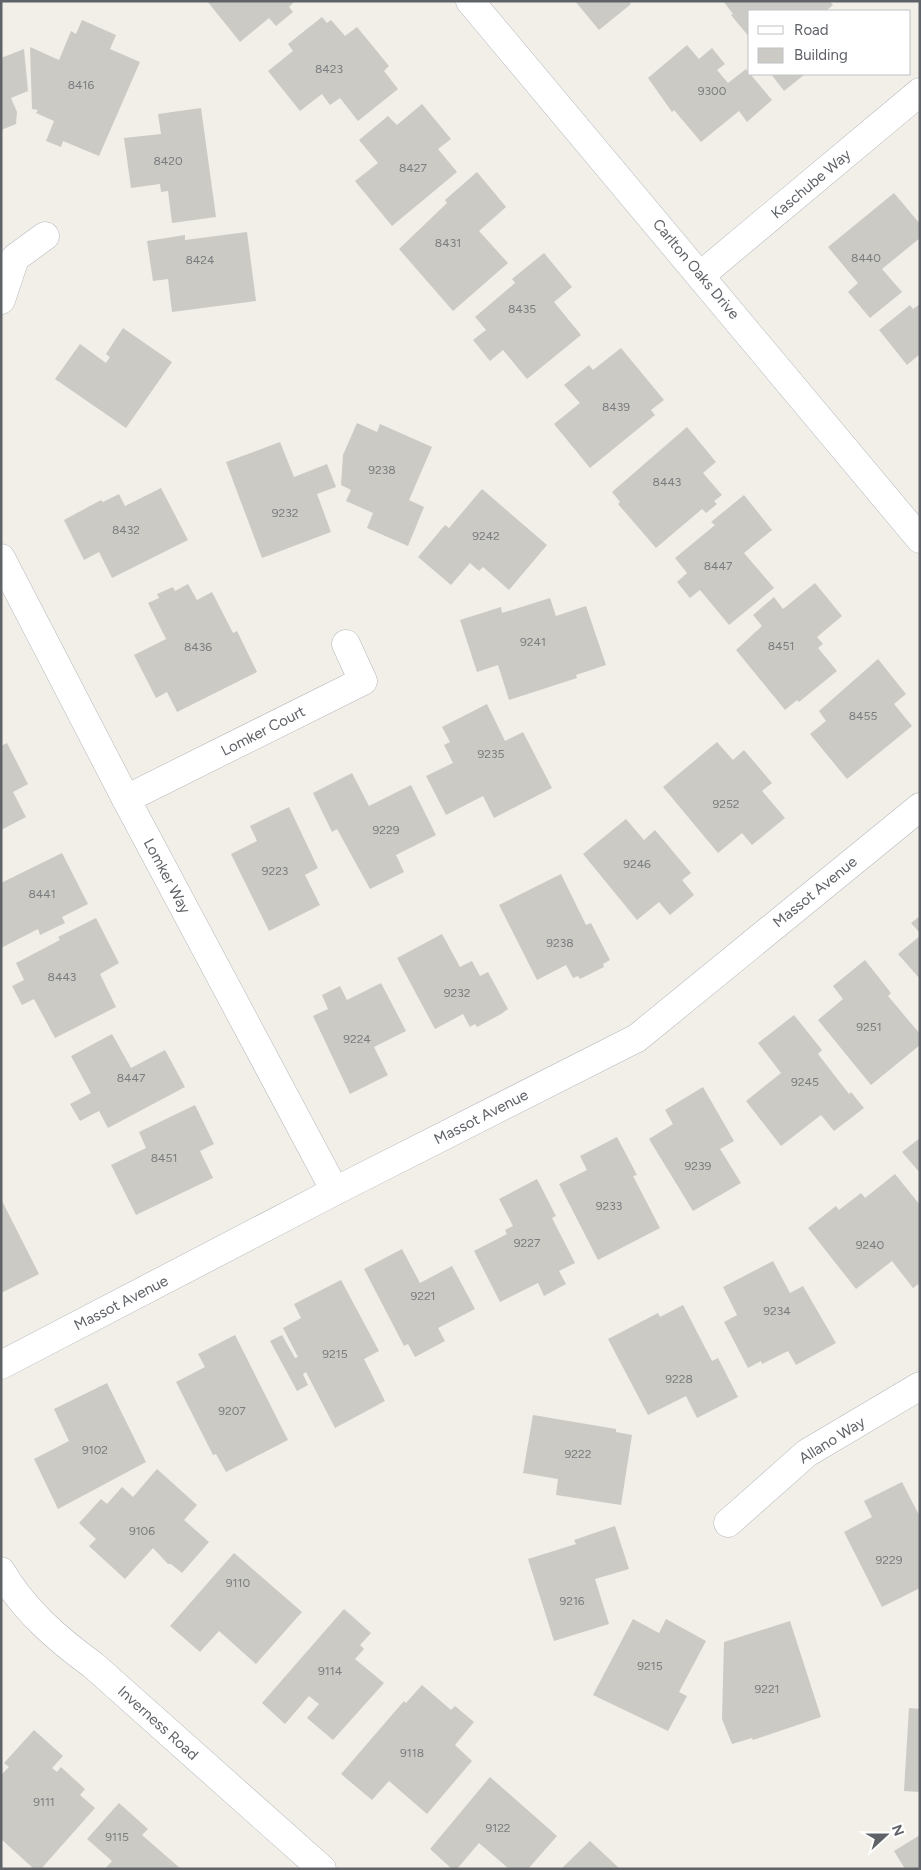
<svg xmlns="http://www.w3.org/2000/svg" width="921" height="1870" font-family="Figtree,sans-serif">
  <rect width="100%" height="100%" fill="#f1efe8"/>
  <g fill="#cccac5">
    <polygon points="207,1 295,1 289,7 293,12 276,26 269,18 240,42"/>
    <polygon points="575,1 629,1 631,4 599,30"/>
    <polygon points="723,1 830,1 833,5 826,11 750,11 750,38 731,15 733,14"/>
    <polygon points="322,17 327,23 331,20 345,36 357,27 389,66 384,71 398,89 358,121 340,98 330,105 322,94 300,111 268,71 293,51 288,44"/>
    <polygon points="82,20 116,35 110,49 140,62 99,156 63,141 61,147 46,141 54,121 36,113 38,110 32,109 30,47 59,60 71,31 76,34"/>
    <polygon points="687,45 699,59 712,48 725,64 717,70 728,83 746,69 772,100 747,122 739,111 701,142 674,110 672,112 648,78"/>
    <polygon points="24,49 28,91 11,98 17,112 16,124 1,130 1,58"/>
    <polygon points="771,74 805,74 784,91"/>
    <polygon points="422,104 451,139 438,149 457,172 392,226 355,181 378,163 359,140 388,116 397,125"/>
    <polygon points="201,108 216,217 172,223 168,191 161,192 160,184 131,188 124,138 161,134 158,114"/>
    <polygon points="477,172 506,207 479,231 508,263 453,311 399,249 447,203 445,200"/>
    <polygon points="894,193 920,224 920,238 882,269 902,292 870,318 848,292 858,283 828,247"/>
    <polygon points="247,232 256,301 172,312 168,279 153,281 147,241 185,235 185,240"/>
    <polygon points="544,253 572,287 554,302 581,335 527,379 503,350 490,361 473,340 486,330 475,317 515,283 512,279"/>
    <polygon points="920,304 920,354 907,365 879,330 910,305 913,309"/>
    <polygon points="123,328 172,362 126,428 55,379 80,344 106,363 110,357 106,354"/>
    <polygon points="621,348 664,400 651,410 655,415 590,468 554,424 580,403 564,385 589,365 593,370"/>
    <polygon points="357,423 377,432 380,424 432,447 409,500 424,507 408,546 367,528 373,513 346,501 351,490 341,485 343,455"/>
    <polygon points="687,427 716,462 703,473 722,495 714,501 717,504 706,513 702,509 656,548 618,504 620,502 612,492"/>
    <polygon points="280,442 294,477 327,464 336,487 317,494 331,532 262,558 226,462"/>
    <polygon points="161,488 188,540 112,578 99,552 84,560 64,520 101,500 103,502 119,494 125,506"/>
    <polygon points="482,489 547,545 509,590 483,567 479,571 470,563 451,585 418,557 445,525 449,528"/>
    <polygon points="744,495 772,530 744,553 774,588 729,625 700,590 690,598 677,582 687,573 675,558 715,525 711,522"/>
    <polygon points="815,583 842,616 817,637 823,644 818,648 837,671 799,702 797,700 785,710 736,650 762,626 753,615 774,597 783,609"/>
    <polygon points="188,584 197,600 212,592 233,633 237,631 257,672 177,712 167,692 156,698 134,655 166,639 148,603 159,598 157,594 173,587 175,591"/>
    <polygon points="550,598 556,616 586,606 606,665 576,675 577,678 509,700 498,665 477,672 460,620 501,607 502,613"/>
    <polygon points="878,659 906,694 894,704 912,726 847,779 810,734 826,721 819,711"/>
    <polygon points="487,704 505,741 523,732 552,788 494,818 483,796 446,815 426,776 453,763 444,745 450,742 442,727"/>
    <polygon points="717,742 733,760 744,750 772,783 762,791 785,818 752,845 742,833 718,853 663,787"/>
    <polygon points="7,743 28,784 13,792 26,817 1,830 1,746"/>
    <polygon points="352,773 369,806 411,785 436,835 396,855 404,872 370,889 337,829 332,832 313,793"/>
    <polygon points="289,807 318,868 305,875 320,905 269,931 231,854 257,841 250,826"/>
    <polygon points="626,819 644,840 655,830 691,873 682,880 694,895 670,915 659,902 637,920 583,854"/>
    <polygon points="62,853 88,904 62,917 65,923 40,935 38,929 1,948 1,883"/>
    <polygon points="561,874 586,925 591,923 610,960 603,964 604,967 580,979 578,976 573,978 566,965 537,980 499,905"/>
    <polygon points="920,916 920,933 911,923"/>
    <polygon points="96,918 119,963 100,974 116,1007 55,1038 34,999 22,1005 12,986 24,980 16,963 60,940 58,937"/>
    <polygon points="442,934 460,967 472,961 480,976 488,972 508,1009 501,1014 477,1027 475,1024 470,1027 463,1014 435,1029 397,958"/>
    <polygon points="920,936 920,979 898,954"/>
    <polygon points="865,960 891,993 888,996 920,1034 920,1045 871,1085 818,1020 843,999 833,986"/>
    <polygon points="381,983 406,1031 374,1047 388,1075 350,1094 313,1016 328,1009 322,995 340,986 347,1000"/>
    <polygon points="794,1015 822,1050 818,1054 849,1094 851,1092 864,1108 834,1131 821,1115 781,1146 746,1101 781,1073 758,1043"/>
    <polygon points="112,1034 131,1068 165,1050 185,1087 108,1128 99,1111 80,1121 70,1104 91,1093 71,1056"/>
    <polygon points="703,1087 734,1141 720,1149 741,1183 693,1211 649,1139 673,1124 665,1110"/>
    <polygon points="195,1105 214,1144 200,1151 213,1178 136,1215 111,1165 146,1148 139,1132"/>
    <polygon points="617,1137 637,1175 633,1176 660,1228 598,1260 559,1184 587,1170 580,1156"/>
    <polygon points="920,1138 920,1173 902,1152"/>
    <polygon points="895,1174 920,1205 920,1283 913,1288 892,1261 856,1289 808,1228 836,1206 839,1210 861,1193 865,1198"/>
    <polygon points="537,1179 556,1216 552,1218 575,1263 559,1271 566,1284 544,1296 538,1283 500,1302 474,1251 507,1234 505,1230 513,1226 499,1199"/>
    <polygon points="1,1199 39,1274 1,1293"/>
    <polygon points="402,1249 420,1283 452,1266 475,1309 438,1328 445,1341 415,1357 408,1344 404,1346 364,1269"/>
    <polygon points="773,1261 790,1293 803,1286 836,1343 796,1365 788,1351 762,1364 761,1361 748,1368 724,1322 737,1315 723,1287"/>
    <polygon points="341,1280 379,1351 364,1359 385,1401 335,1428 306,1372 303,1374 308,1385 297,1391 270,1341 282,1335 295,1358 298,1357 283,1328 301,1318 294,1304"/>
    <polygon points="683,1305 712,1361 718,1358 738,1397 697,1418 686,1396 648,1415 608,1339 658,1313 660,1317"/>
    <polygon points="235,1335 288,1440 226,1472 216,1454 213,1455 176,1382 205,1367 198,1354"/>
    <polygon points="107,1383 146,1462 58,1509 34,1459 69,1441 54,1409"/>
    <polygon points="533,1415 616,1429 616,1432 632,1435 621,1505 556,1495 558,1479 523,1473"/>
    <polygon points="157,1469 197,1505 184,1520 209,1542 182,1573 171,1564 168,1564 153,1548 125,1579 89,1546 96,1539 79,1523 101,1499 107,1504 122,1487 133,1497"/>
    <polygon points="902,1482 920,1517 920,1588 882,1607 844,1532 872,1517 864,1501"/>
    <polygon points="615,1526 629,1569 595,1579 609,1624 554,1641 528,1559 576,1544 574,1540"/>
    <polygon points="234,1553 302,1612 256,1664 219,1631 200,1652 170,1626"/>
    <polygon points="344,1609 371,1633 360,1645 364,1649 355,1659 384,1683 333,1740 307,1718 319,1704 309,1696 285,1724 262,1703"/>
    <polygon points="633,1619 659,1633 666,1619 706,1641 679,1692 687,1696 668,1731 593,1695"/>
    <polygon points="790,1621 821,1717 753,1740 752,1738 732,1744 722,1719 724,1642"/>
    <polygon points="422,1685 451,1710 455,1706 474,1722 455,1745 472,1761 427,1814 389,1781 372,1800 341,1774 404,1701 406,1703"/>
    <polygon points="909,1708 920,1709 920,1792 904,1791"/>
    <polygon points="34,1730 63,1756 52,1768 57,1772 61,1767 85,1789 80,1795 95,1808 41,1869 34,1869 1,1839 1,1775 9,1767 4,1763"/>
    <polygon points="490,1777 557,1836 528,1869 509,1869 479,1843 457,1869 452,1869 430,1849"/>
    <polygon points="119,1803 148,1829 142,1835 181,1869 105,1869 112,1861 87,1839"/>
    <polygon points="920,1835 920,1869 905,1869 894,1851"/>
    <polygon points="590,1841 620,1869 561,1869"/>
  </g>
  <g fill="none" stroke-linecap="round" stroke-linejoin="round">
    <defs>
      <g id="street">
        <polyline points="701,275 920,92"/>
        <polyline points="1,300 15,258 45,236"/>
        <polyline points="1,558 126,799 335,1191"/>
        <polyline points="126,799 363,681 346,644"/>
        <polyline points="1,1365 335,1191 637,1038 920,807"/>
        <polyline points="728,1523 807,1453 920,1386"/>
        <path d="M1,1571c23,39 56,68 92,94l229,204"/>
      </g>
      <polyline id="secondary" points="470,1 920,539"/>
    </defs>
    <use href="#street" stroke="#b5b8bc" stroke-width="29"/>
    <use href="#secondary" stroke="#b6babf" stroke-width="29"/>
    <use href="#street" stroke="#fff" stroke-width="28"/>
    <use href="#secondary" stroke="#fff" stroke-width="28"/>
  </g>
  <g text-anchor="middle" stroke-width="5" stroke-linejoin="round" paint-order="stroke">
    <g font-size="12" fill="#7a7d7f">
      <text x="329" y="73">8423</text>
      <text x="81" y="89">8416</text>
      <text x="712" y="95">9300</text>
      <text x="168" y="165">8420</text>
      <text x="413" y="172">8427</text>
      <text x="448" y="247">8431</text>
      <text x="866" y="262">8440</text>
      <text x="200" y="264">8424</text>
      <text x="522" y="313">8435</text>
      <text x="616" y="411">8439</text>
      <text x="382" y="474">9238</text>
      <text x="667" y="486">8443</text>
      <text x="285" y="517">9232</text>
      <text x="126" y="534">8432</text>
      <text x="486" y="540">9242</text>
      <text x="718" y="570">8447</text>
      <text x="533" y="646">9241</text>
      <text x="781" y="650">8451</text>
      <text x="198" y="651">8436</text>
      <text x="863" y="720">8455</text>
      <text x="491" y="758">9235</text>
      <text x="726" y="808">9252</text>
      <text x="386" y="834">9229</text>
      <text x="637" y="868">9246</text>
      <text x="275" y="875">9223</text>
      <text x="42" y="898">8441</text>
      <text x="560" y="947">9238</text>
      <text x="62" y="981">8443</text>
      <text x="457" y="997">9232</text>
      <text x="869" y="1031">9251</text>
      <text x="357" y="1043">9224</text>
      <text x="131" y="1082">8447</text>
      <text x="805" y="1086">9245</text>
      <text x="164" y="1162">8451</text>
      <text x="698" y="1170">9239</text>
      <text x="609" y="1210">9233</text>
      <text x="527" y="1247">9227</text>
      <text x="870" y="1249">9240</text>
      <text x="423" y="1300">9221</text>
      <text x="777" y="1315">9234</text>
      <text x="335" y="1358">9215</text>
      <text x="679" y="1383">9228</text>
      <text x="232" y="1415">9207</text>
      <text x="95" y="1454">9102</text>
      <text x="578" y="1458">9222</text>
      <text x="142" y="1535">9106</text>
      <text x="889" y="1564">9229</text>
      <text x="238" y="1587">9110</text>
      <text x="572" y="1605">9216</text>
      <text x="650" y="1670">9215</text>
      <text x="330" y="1675">9114</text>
      <text x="767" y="1693">9221</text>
      <text x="412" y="1757">9118</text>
      <text x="44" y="1806">9111</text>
      <text x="498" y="1832">9122</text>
      <text x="117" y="1841">9115</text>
    </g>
    <g font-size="15" fill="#5f6368" stroke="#fff">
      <text transform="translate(811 184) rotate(-40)" y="5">Kaschube Way</text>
      <text transform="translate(696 269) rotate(50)" y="5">Carlton Oaks Drive</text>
      <text transform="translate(263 731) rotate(-27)" y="5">Lomker Court</text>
      <text transform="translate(167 876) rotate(62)" y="5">Lomker Way</text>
      <text transform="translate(815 892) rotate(-39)" y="5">Massot Avenue</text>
      <text transform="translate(481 1117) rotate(-27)" y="5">Massot Avenue</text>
      <text transform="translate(121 1303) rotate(-27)" y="5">Massot Avenue</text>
      <text transform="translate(832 1440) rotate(-32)" y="5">Allano Way</text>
      <text transform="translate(158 1723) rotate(42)" y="5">Inverness Road</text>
    </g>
  </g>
  <rect width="921" height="1870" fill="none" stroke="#5f6368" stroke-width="5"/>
  <rect x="748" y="10" width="162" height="65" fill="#ffffff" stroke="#bfc1c3"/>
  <rect x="758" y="26" width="25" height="8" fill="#ffffff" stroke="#bfc1c3"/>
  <text x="794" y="35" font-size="15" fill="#5f6368">Road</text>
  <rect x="758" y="48" width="25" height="15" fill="#cccac5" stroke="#bfc1c3"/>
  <text x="794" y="60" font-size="15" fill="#5f6368">Building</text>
  <g transform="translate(886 1835) rotate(69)" stroke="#ffffff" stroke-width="4" paint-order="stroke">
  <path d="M0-4L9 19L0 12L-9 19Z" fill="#5f6368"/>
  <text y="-8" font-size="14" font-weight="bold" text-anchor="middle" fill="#5f6368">N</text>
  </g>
</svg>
